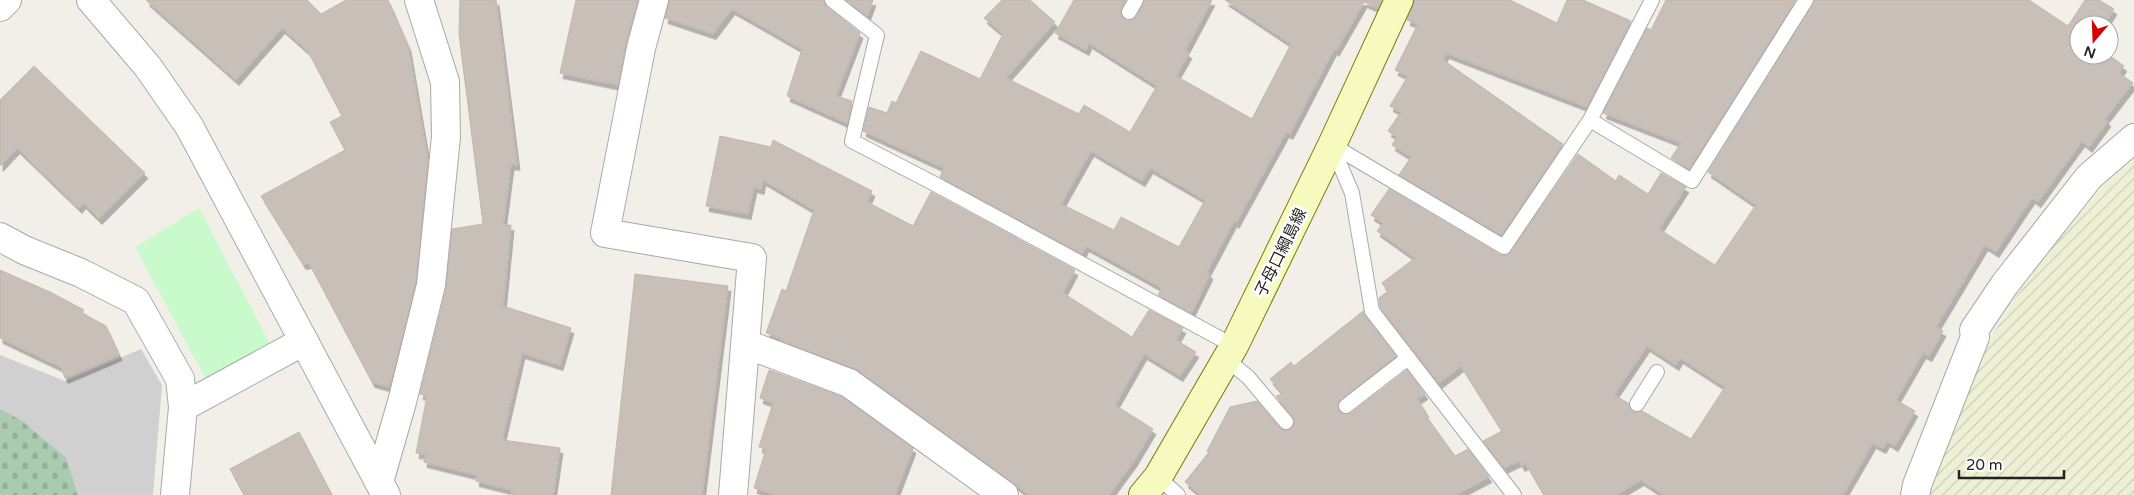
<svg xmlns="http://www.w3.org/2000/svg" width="2134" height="495" font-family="'Varela Round','Noto Sans JP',sans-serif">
  <defs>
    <pattern id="farmland-furrows" width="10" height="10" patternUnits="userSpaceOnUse" patternTransform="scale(1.25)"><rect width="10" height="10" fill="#eef0d5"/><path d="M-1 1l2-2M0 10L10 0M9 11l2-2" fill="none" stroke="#ccceb7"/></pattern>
    <pattern id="cemetery-stones" width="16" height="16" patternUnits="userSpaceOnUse" patternTransform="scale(1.25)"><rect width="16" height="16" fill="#aacbaf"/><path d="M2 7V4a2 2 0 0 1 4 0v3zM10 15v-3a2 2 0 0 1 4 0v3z" fill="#92ae96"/></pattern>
    <filter id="shadow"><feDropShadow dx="3" dy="5.5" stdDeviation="0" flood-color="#0004"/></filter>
  </defs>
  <rect width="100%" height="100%" fill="#f2efe9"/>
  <polygon fill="#d0d0d0" points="141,349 162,385 153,495 0,495 0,355 65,381"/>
  <polygon fill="url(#farmland-furrows)" points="2134,157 2134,495 1926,495 1985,347 2045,249 2103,186"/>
  <polygon fill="url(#cemetery-stones)" points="0,409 22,421 66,458 78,495 0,495"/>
  <polygon fill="#c8facc" points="199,208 271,346 206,379 135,247"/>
  <g fill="#c7bfb8" stroke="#c4b6ab" fill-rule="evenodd" filter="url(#shadow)">
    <polygon points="146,0 307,0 321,14 346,0 388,0 408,46 428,162 416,282 390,387 372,382 309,263 303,264 261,196 345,150 330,122 342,116 308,51 282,28 236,80"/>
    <polygon points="460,0 496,0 517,165 511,164 503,225 511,225 503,306 571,328 560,365 522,353 502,440 560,448 553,495 512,495 512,490 476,481 477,475 424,462 425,454 416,453 427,396 420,394 446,289 452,229 483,224 459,34"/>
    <polygon points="576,0 638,0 626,44 618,85 560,73"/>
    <polygon points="669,0 823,0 827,7 860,33 836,96 852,101 847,123 787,96 802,49 732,9 713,34 665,18"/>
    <polygon points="846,0 873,0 867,16"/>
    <path d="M1002,0h28l25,22 -49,56 73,36 5,-9 46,27 27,-46 -68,-43 -3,7 -31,-17 19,-33h52l-6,12 4,7 4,2 8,-4 9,-17h67l-27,51 4,2 -13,23 76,43 39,-75 -66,-44h157l-4,8 -14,-6 -28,49 -2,-2 -44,85 -4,-2 -50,91 -2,-2 -27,51 3,2 -19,39 -33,-18 4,-7 -76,-42 -4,8 -142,-77 4,-9 -81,-37 6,-24 18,6 5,-12 4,2 25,-52 59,28 23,-45 -19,-16zM1091,151l51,30 8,-13 55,32 -26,47 -58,-30 -7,13 -53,-26z"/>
    <polygon points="1414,0 1510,0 1557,23 1567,0 1583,0 1631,21 1587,107 1446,53 1443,60 1563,144 1501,235 1399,175 1411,157 1392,145 1397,137 1388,131 1401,112 1390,106 1408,76 1395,70 1418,24 1407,20"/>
    <polygon points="1666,0 1796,0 1689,169 1671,158 1681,143 1603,113 1647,28 1651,30"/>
    <path d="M1815,0h214l39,26 17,-26h14l15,9 -10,16h-25v30h30l15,11 -5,7 14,10 -28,36 3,2 -19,26 -7,-6 -44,61 -6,-4 -36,54 -11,-7 -49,82 7,4 -14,25 -6,-3 -27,47 19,11 -20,35 -8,-5 -4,7 -10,-5 -30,52h-179l-23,-15 -25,15h-72l-18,-31 -4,2 -3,-5 -15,7 -21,-27 19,-10 -41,-65 -22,17 -59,-76 -1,-9 9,-7 -6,-8 33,-25 -38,-27 6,-8 -12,-8 18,-26 111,66h8l70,-101 38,27 3,-6 29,19 13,-21 25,14 -27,42 56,36 41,-60 -48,-33zM1647,346l29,19 4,-7 45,29 -34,52 -49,-28 -9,1 -5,-9 -14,-8z"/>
    <polygon points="34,66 145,173 99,219 83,203 79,208 17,148 0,166 0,100"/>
    <polygon points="720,136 771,147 773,140 872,191 867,202 913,226 931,192 1075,270 1063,293 1132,337 1149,310 1183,328 1176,340 1196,352 1180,376 1144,354 1115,405 1153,429 1134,461 1109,495 1029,495 858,370 780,340 780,338 766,333 782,289 786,291 814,210 763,180 761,189 754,187 748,214 706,206"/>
    <polygon points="0,270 50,292 84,310 82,313 106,326 119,355 65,378 61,367 0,338"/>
    <polygon points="635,274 728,286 702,495 611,495"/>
    <polygon points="1363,311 1365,316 1396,356 1341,399 1338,403 1339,411 1343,414 1351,413 1407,370 1425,394 1417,399 1426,412 1424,413 1455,456 1468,449 1489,477 1455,495 1201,495 1185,482 1209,452 1207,451 1230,407 1257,401 1280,428 1287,431 1292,428 1295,421 1293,417 1276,396 1283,394 1270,379 1291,362 1294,366"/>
    <polygon points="769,370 842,397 913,448 895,495 776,495 754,488 766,449 759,447 773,403 760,398"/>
    <polygon points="299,432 332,495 244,495 230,469"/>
  </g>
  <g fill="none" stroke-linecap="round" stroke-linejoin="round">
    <defs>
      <g id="service">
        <polyline points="832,0 877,35 852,141 933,183 1234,346"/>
        <polyline points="1129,12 1136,0"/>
        <polyline points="1590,120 1692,181 1806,0"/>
        <polyline points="1332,145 1504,247 1590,120 1652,0"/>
        <polyline points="1332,146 1352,193 1372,311 1514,495"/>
        <polyline points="1226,359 1248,377 1286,422"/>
        <polyline points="1637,404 1657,372"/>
        <polyline points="1346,406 1408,358"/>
        <polyline points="1158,477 1178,495"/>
      </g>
      <g id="minor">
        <polyline points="91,0 148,67 189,126 386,495"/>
        <polyline points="654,0 641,48 605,233 752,258 733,495"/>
        <polyline points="0,7 7,0"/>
        <polyline points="0,237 24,250 81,273 136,301 180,379 183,407"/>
        <polyline points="746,344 849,383 1004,495"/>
        <polyline points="379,482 402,402 431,285 446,137 445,82 419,0"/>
        <polyline points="175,495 183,407 304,341"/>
        <polyline points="1915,495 1917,485 1975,337 1974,330 2005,284 2089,177 2134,138"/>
      </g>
      <polyline id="secondary" points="1143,495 1158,477 1234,346 1332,145 1399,0"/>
    </defs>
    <use href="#service" stroke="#a9a9a9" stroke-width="16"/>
    <use href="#minor" stroke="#a9a9a9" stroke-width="30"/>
    <use href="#secondary" stroke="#707d05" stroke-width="30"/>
    <use href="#service" stroke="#fff" stroke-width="14"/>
    <use href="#minor" stroke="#fff" stroke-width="28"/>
    <use href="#secondary" stroke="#f7fabf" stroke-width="28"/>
  </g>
  <g text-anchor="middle" stroke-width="5" stroke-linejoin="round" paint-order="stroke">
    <g font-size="16" fill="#222" stroke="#fff">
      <text transform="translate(1280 252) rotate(-64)" y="6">子母口綱島線</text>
    </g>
  </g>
  <g transform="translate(2094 40) rotate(199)"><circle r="24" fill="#ffffff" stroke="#a7a7a7"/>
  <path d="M0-4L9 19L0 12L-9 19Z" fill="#d40000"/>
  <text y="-8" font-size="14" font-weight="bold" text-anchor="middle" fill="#222222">N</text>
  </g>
  <path d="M1959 470v8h105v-8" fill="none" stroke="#222222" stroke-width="2.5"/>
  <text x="1966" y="470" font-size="15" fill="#222222" stroke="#ffffff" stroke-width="4" paint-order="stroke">20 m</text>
</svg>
